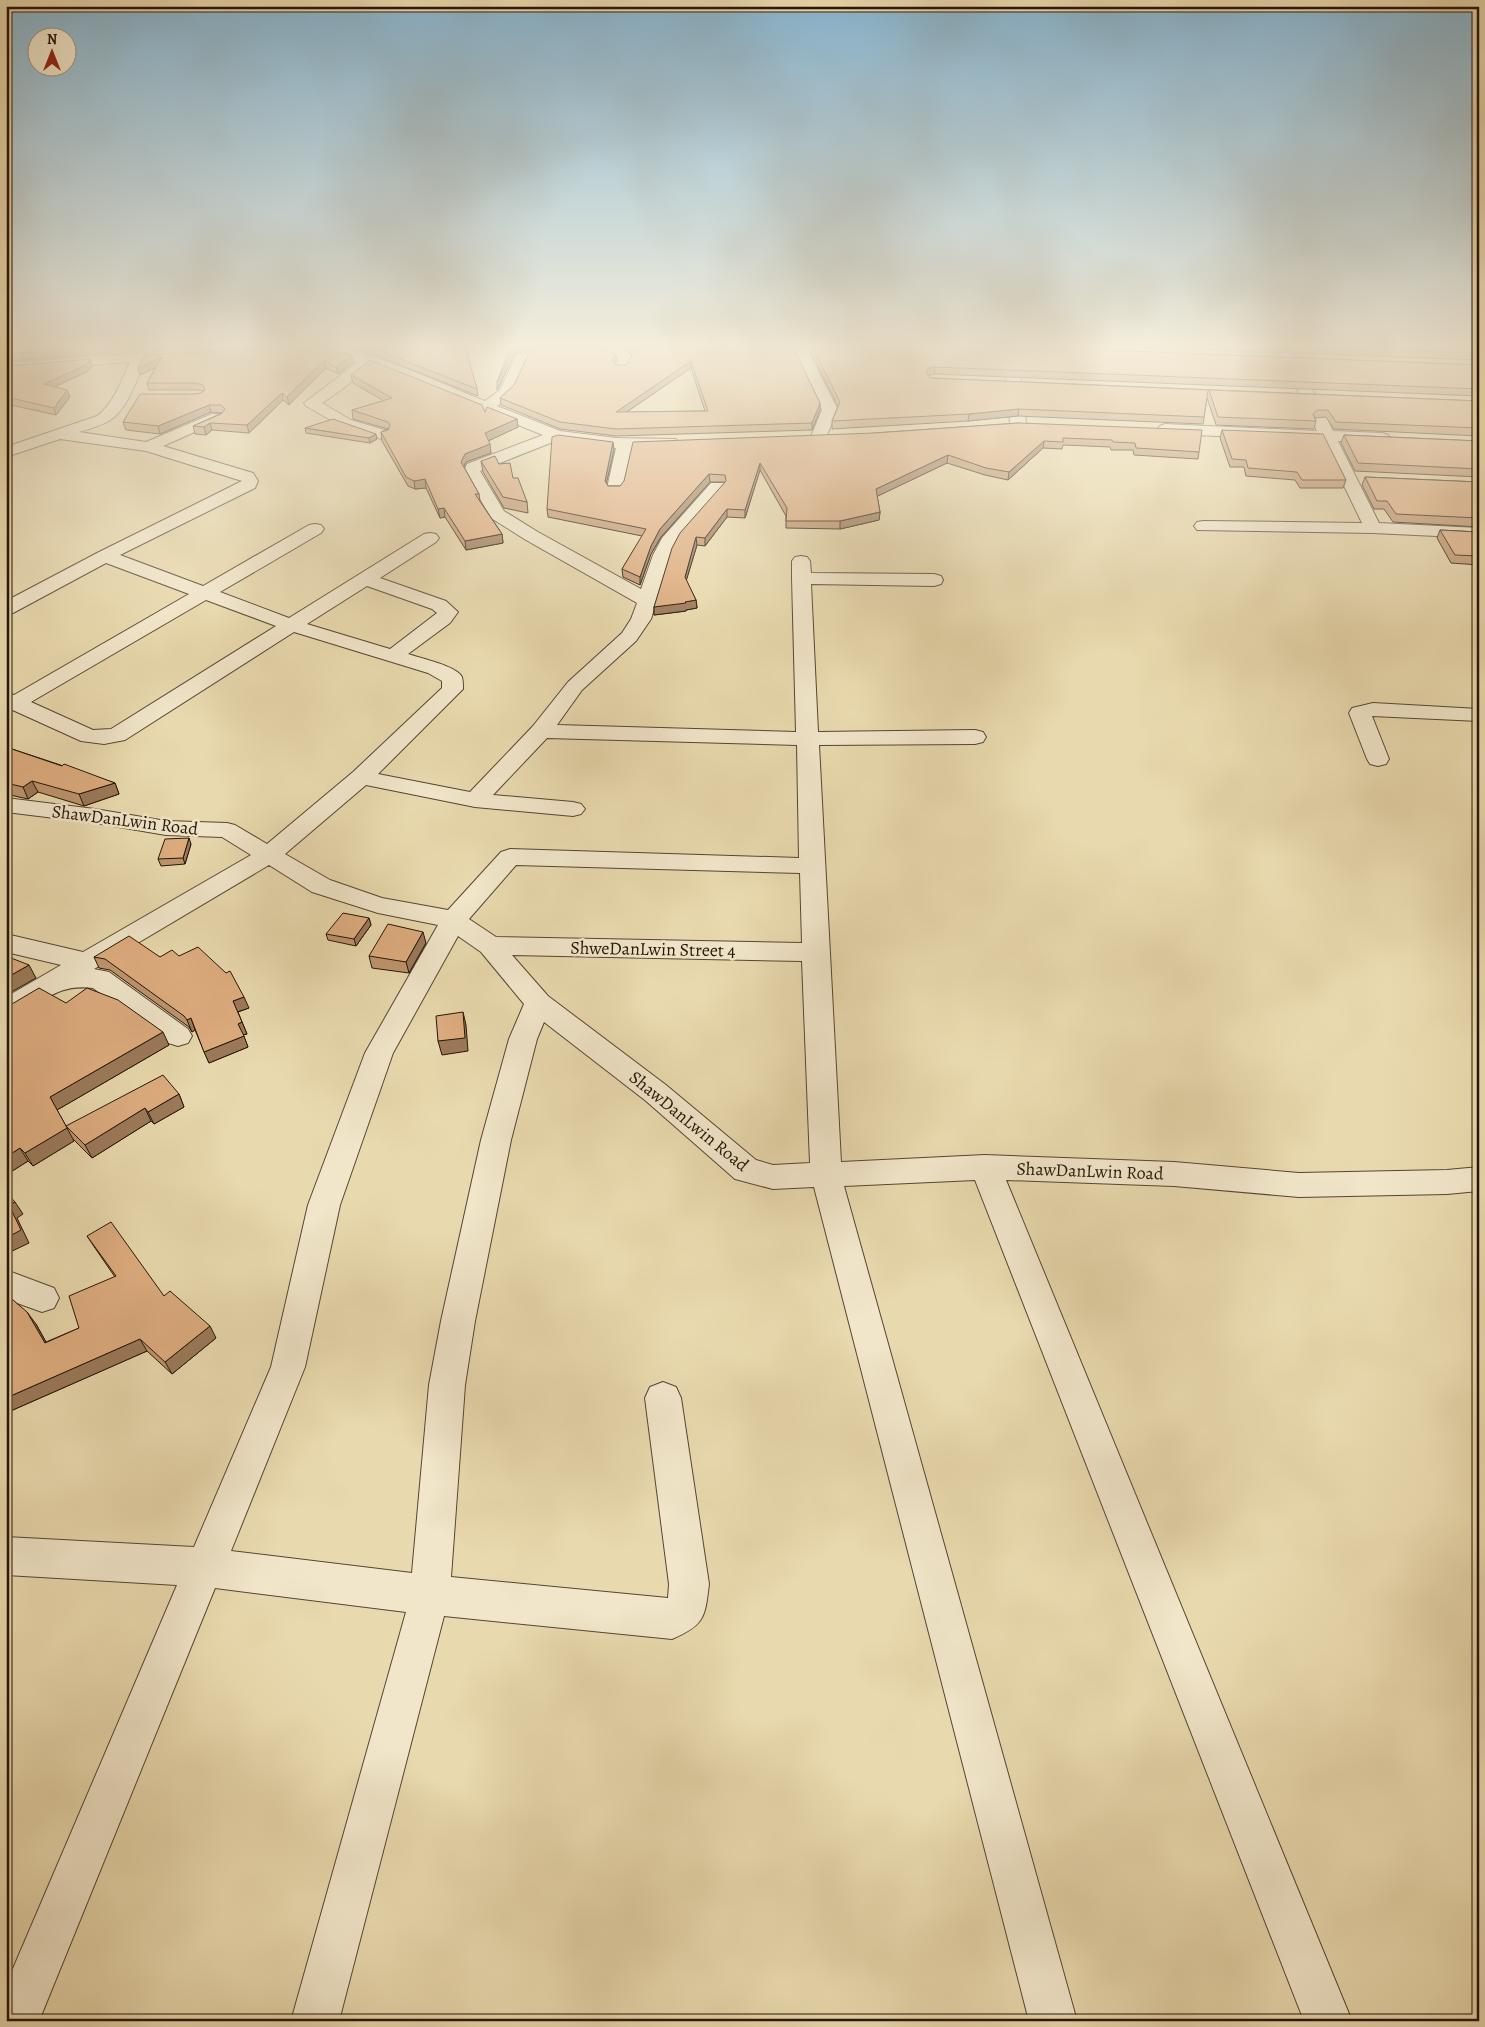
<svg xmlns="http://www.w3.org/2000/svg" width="1485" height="2027" font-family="Alegreya,serif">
  <rect width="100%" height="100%" fill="#e9d9ae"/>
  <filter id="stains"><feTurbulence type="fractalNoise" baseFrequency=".004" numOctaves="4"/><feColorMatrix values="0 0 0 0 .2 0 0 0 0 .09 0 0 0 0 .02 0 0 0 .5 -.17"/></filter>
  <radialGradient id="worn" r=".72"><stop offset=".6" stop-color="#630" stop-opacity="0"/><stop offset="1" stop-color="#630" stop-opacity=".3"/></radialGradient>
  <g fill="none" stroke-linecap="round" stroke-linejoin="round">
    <defs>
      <g id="minor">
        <path d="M311,347c58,0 120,33 174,54l15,-11 17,-36h10l2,3 -16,35 -16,14 63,25 56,7 60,1 2,3 -2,3 -6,2h-38l-9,41 -2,4h-12l-2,-4 9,-40 -58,-8 -78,31 24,40 34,21 103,57 12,-34 9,-17 49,-55h12l2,4 -46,53 -8,15 -20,64 -15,22 -54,49 -25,35 239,7 -4,-154v-17l3,-4 6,-1 6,1 3,4 1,12 123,1 7,2 2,4 -2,4 -7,2 -123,-2 7,148 157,-2 8,2 3,5 -3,5 -8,2 -156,1 22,417 144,-7 189,7 125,11 148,-3 32,-3v24l-32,3 -148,3 -125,-11 -168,-6 346,841h-48l-329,-841 -131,6 233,835h-48l-215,-834 -41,2 -38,-10 -89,-78 -102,-79 -7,17 -26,101 -36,181 -10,64 -14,192 217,21 1,-14 -24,-186 5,-11 13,-5 13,5 5,11 28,186c-4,33 -4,41 -37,55l-228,-23 -105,405h-48l115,-409 -191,-24 -176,433h-33v-36l171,-400 -171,-10v-38l188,10 77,-180 37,-162 57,-152 73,-128 -60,-12 -66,-21 -43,-27 -175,104 15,3 79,57 4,7 -4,7 -10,3 -10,-3 -75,-55c-43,-5 -51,21 -87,32v-23l55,-32 -55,-13v-18l77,18 168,-97 -29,-18 -56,-2 -71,-12 -89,-11v-14l89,11 71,12 61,2 8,2 32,19 86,-72 89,-84v-7l-14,-8 -134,-41 -169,108 -21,4 -23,-3 -75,-34v-14l8,2 175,-101 -83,-31 -93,50 -7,2v-14l93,-49 143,-71 -96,-30 -86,-12 -54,18v-10l91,-31c17,-13 24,-34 33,-54l-106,8 -18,-1v-8l18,1 158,-12 7,4 -7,4 -37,3c-9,20 -17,48 -36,60 -9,5 -20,8 -30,11l67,10 66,-28h10l3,3 -3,3 -59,26 90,27 5,8 -3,7 -135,67 83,31 106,-61 6,-1 6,1 3,4 -3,4 -101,59 69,26 135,-84 6,-1 6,1 3,4 -3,4 -56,36 66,23 12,11 -8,11 -42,31c12,4 49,12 54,23 1,4 1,8 1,12l-85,85 92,18 63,-66 35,-44 54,-49 9,-14 6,-16 -111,-63 -35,-22 -27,-47 3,-7 76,-29 -172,-69 -30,24 -19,13 29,17 37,11 2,3 -2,3 -6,2 -41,-13 -35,-20 -2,-3 54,-41 -46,-11zM367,586l65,23 5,4 -47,36 -83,-25zM206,600l70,26 -165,103 -18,1 -62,-28zM547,738l250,7 2,113 -289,-9 -9,3 -53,58 -66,-12 -52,-18 -45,-26 81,-69 109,22 98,9 8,-2 4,-5 -4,-5 -8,-2 -80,-7zM516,865l284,8 2,70 -306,-6 -27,-18zM458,936l23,16 43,52 -15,35 -28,101 -40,181 -12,64 -17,188 -181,-22 74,-184 35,-162 53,-152zM512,955l290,6 8,202 -37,2 -17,-5 -90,-75 -118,-89z"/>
        <path d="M594,347c13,-1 31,0 40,11l-8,12h-10l-2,-3 5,-7 -23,-10z"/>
        <polygon points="792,347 806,347 838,410 825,439 813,439 811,436 822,410"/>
        <polygon points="1003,347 1017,347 1026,423 1023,426 1013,426 1010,423"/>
        <polygon points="1277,347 1291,347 1333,431 1382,433 1388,435 1390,438 1388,441 1382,443 1338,441 1379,523 1479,528 1479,538 1373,533 1197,530 1194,526 1197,522 1203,521 1362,523 1322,440 1165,434 1160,432 1157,429 1160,426 1165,424 1317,431"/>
        <polygon points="1373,703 1479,709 1479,721 1372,716 1389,759 1386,764 1378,766 1370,764 1367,759 1349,713 1352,708"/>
        <polygon points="6,1270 54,1288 59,1298 54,1308 42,1312 6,1299"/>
      </g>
    </defs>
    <use href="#minor" stroke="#554631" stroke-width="2"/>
    <use href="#minor" fill="#f1e6ca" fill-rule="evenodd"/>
  </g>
  <g fill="#bf956e" stroke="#241507" fill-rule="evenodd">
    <polygon points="6,347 108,353 24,360 6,360"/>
    <polygon points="153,347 206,347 154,349"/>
    <polygon points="341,347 465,347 477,389 478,396 375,355"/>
    <path d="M510,347h89l17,7v7l-2,2 2,2h10l6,-10 -11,-7 -6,-1h178l27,56v7l-8,20 -196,6 -56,-7 -59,-24 -1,-7 14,-13 14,-30 -5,-4 -9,4 -17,35zM691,368l14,43 -78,1z"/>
    <polygon points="808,347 1024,347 1479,365 1479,396 934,374 928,376 930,378 1479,401 1479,436 1334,429 1326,417 1315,418 1316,421 1314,429 1216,425 1207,398 1203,424 1018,416 968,421 832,429 832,421 838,406"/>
    <polygon points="1135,347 1479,347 1479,360"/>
    <polygon points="145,355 354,362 338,374 326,368 289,405 283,400 249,433 212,430 206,435 195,434 193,426 222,413 211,412 160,434 126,430 123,422 196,394 201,393 203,391 198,390 149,390 147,383 155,368 140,375 138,368"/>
    <polygon points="6,364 22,365 92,366 88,371 55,387 70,397 56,415 6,404"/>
    <polygon points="351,375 485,412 517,419 518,427 488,441 491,453 466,462 464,467 479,494 480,501 502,534 503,543 466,550 445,517 440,518 426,488 415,489 408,486 382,441 381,432 388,429 353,419 352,410 384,401 353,383"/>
    <polygon points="1019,423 1199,452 1198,459 1134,455 1133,450 1111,450 1110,447 1063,445 1062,449 1043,448 1008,480 985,475 947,463 877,496 880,512 879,520 840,529 786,528 786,516 760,470 745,518 727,517 705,546 697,545 686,580 696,600 697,608 686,610 686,611 654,615 654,607 725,482 710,482 661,537 651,554 640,585 623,577 622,569 642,536 548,517 547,509 614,450 606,484 608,486 620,486 874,433"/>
    <polygon points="305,428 377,439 370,443 306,433"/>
    <polygon points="1222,430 1346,480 1343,488 1300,488 1295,480 1246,476 1244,467 1230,467 1220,438"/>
    <polygon points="1344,435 1479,441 1479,477 1355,471 1341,443"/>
    <polygon points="481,461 499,464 513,478 527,502 528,513 504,508 483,472"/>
    <polygon points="1365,477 1479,482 1479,527 1393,522 1384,509 1374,509 1362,485"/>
    <polygon points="1440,530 1479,532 1479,565 1451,563 1437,538"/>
    <polygon points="6,747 115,783 119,794 84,806 38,792 28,799 10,795 6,796"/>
    <polygon points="191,844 185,864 161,866 158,859"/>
    <polygon points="369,918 371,925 356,946 328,940 326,934"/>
    <polygon points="426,943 409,973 372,968 369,956"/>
    <polygon points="94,957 160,957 249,1008 238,1012 247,1034 243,1035 248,1047 209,1063 195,1030 192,1032 189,1027 110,970 99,968"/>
    <polygon points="66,1003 169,1045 57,1110 66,1126 179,1094 184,1107 154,1124 151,1121 92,1158 73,1139 74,1141 33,1166 28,1161 6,1175"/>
    <polygon points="1479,1090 1479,1098 1476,1094"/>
    <polygon points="87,1236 216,1338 172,1374 147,1351 6,1413 36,1324 46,1342 79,1328 115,1277 95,1248"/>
  </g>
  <g fill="#9b795a" stroke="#241507">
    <polygon points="101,347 115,347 108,353 24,360 22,353"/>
    <polygon points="517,347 522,347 523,351 514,355 497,390 497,382 513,348"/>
    <polygon points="616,354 616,361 612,367 612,360"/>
    <polygon points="352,355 354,362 338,374 336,367"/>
    <polygon points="162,357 164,364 140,375 138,368"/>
    <polygon points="90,359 92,366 88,371 47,390 44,384"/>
    <polygon points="324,360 326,368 289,405 287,397"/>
    <polygon points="691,361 691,368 616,419 616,412"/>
    <polygon points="935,367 934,374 929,375 925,379 926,372 929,368"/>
    <polygon points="67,390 70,397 56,415 54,408"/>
    <polygon points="282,393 283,400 249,433 247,425"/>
    <polygon points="820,403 820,410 812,430 812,423"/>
    <polygon points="209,405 211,412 160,434 158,426"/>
    <polygon points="1019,409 1018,416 968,421 969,414"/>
    <polygon points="517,419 518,427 486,442 485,433"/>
    <polygon points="210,423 212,430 206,435 204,427"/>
    <polygon points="376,434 377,439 370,443 369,438"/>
    <polygon points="1044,441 1043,448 1008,480 1009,472"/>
    <polygon points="613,442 614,450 605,489 605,481"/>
    <polygon points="490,444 491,453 466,462 462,470 461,462 465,454"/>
    <polygon points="9,449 12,457 6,464 6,452"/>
    <polygon points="948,455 947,463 876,497 876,489"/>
    <polygon points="760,463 760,470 745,518 745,510"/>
    <polygon points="709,474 710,482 661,537 651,554 640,585 640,577 651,546 660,529"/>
    <polygon points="425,479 426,488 415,489 414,481"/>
    <polygon points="444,508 445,517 440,518 438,509"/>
    <polygon points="727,509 727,517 705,546 705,538"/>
    <polygon points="880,512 879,520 840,529 840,521"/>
    <polygon points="502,534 503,543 466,550 465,541"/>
    <polygon points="696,537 697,545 685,585 685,577"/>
    <polygon points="696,600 697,608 686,610 686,611 654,615 654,607"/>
    <polygon points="32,781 38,792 28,799 23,787"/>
    <polygon points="115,783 119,794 84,806 79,794"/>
    <polygon points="6,787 10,795 6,796"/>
    <polygon points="189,838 191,844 185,864 183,858"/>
    <polygon points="369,918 371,925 356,946 354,939"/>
    <polygon points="423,932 426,943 409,973 406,962"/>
    <polygon points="29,965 36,978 6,995 6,978"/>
    <polygon points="244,997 249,1008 237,1012 233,1001"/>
    <polygon points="463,1012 466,1025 468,1051 442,1055 438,1041"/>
    <polygon points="191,1018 195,1030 192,1032 187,1020"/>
    <polygon points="242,1022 247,1034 242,1035 238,1024"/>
    <polygon points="163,1032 169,1045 57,1110 50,1097"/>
    <polygon points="244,1036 248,1047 209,1063 204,1052"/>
    <polygon points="179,1094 184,1107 154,1124 148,1112"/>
    <polygon points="145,1108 151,1121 92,1158 85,1145"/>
    <polygon points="67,1128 74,1141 33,1166 25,1153"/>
    <polygon points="20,1148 28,1161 6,1175 6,1157"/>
    <polygon points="15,1202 23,1214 17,1218 29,1243 6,1254 6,1238 9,1205"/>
    <polygon points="27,1312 36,1324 53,1355 45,1343"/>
    <polygon points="210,1326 216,1338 172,1374 165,1362"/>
    <polygon points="140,1339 147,1351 6,1413 6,1398"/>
  </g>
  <g fill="#dead80" stroke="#241507" fill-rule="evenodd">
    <polygon points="6,347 101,347 22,353 6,353"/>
    <polygon points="285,347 313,347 325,348 352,355 336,367 324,360 287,397 282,393 247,425 210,423 204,427 193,426 221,414 225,409 221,405 209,405 158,426 123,422 140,394 196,394 201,393 205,390 203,385 196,383 147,383 162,357 138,368 145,355"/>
    <polygon points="367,347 465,347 477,389 373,348"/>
    <polygon points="510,347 517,347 513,348 497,382"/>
    <path d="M525,347h74l17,7 -4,6 4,5h10l9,-14 -5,-4h163l27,56 -8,20 -196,6 -56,-7 -60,-24 14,-13 16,-34zM691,361l17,50 -92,1z"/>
    <polygon points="812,347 1024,347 1479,365 1479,389 935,367 929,368 926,372 930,378 1208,390 1204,417 1019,409 969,414 832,421 840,402"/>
    <polygon points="1317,347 1479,347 1479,353"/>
    <polygon points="90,359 86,365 44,384 67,390 54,408 6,397 6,364 22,365"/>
    <polygon points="370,360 482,405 485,412 487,407 517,419 485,433 490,444 465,454 461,462 479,494 475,494 502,534 465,541 444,508 438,509 425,479 414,481 406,477 381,432 388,430 390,425 388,422 352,410 392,398 351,375"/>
    <polygon points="1209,390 1479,401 1479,428 1336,422 1328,410 1317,410 1313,414 1316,421 1218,417"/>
    <polygon points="333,419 376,434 369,438 305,428"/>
    <polygon points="1019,423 1202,430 1199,452 1136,448 1135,443 1113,442 1112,440 1063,438 1063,442 1044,441 1009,472 986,468 948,455 876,489 880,512 840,521 786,521 787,508 760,463 745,510 727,509 705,538 696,537 685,577 696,600 685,602 686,603 654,607 672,548 680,533 726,481 725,475 709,474 660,529 651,546 640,577 622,569 646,529 547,509 552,437 558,435 613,442 605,481 608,486 620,486 624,481 633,442 874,433"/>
    <polygon points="1222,430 1323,434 1346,480 1302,480 1297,472 1248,468 1246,460 1232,459"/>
    <polygon points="1344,435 1479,441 1479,469 1358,463"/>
    <polygon points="495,456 499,464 510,463 513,478 518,478 527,502 503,497 481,461"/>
    <polygon points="1365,477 1479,482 1479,518 1396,514 1387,501 1377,501"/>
    <polygon points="1440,530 1479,532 1479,556 1455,555"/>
    <polygon points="6,747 62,766 64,764 115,783 79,794 32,781 23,787 6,783"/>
    <polygon points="189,838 183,858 158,859 165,839"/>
    <polygon points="343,913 369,918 354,939 326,934"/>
    <polygon points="388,924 423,932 406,962 369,956"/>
    <polygon points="129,936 160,957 172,950 179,956 198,947 226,973 230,971 244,997 233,1001 242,1022 238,1024 244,1036 204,1052 191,1018 187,1020 184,1016 105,959 94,957"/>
    <polygon points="6,956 29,965 6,978"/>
    <polygon points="39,988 66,1003 87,988 118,1000 163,1032 50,1097 66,1126 163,1075 179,1094 148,1112 145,1108 85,1145 66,1126 67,1128 25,1153 20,1148 6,1157 6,1006 12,1004"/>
    <polygon points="463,1012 465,1038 438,1041 436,1016"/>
    <polygon points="6,1192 15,1202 9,1205 21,1230 6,1238"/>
    <polygon points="111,1222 164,1296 170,1291 210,1326 165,1362 140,1339 6,1398 6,1294 27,1312 45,1343 79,1328 69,1296 116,1276 87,1236"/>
  </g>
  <linearGradient id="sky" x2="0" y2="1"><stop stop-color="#88b6d2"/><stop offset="0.55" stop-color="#f5eedb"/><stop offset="1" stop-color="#f5eedb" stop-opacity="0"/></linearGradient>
  <rect width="1485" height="630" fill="url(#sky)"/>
  <g text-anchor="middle" stroke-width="5" stroke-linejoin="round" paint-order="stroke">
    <g font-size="18" fill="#241507" stroke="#f1e6ca">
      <text transform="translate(125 820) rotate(7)" y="6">ShawDanLwin Road</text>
      <text transform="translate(653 949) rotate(1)" y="6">ShweDanLwin Street 4</text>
      <text transform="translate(689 1121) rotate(39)" y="6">ShawDanLwin Road</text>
      <text transform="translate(1090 1171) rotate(2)" y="6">ShawDanLwin Road</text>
    </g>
  </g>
  <rect width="1485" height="2027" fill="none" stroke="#e9d9ae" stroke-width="25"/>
  <rect x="8" y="8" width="1470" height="2012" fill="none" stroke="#241507" stroke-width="2.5"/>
  <rect x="12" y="12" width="1460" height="2002" fill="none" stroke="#241507"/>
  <g transform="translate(52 52)"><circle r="24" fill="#f1e6ca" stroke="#9f927c"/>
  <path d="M0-4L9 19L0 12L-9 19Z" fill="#8f2418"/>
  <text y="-8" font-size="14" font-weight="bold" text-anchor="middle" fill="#241507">N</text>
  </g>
  <rect width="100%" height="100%" filter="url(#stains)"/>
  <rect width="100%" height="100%" fill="url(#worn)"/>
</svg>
